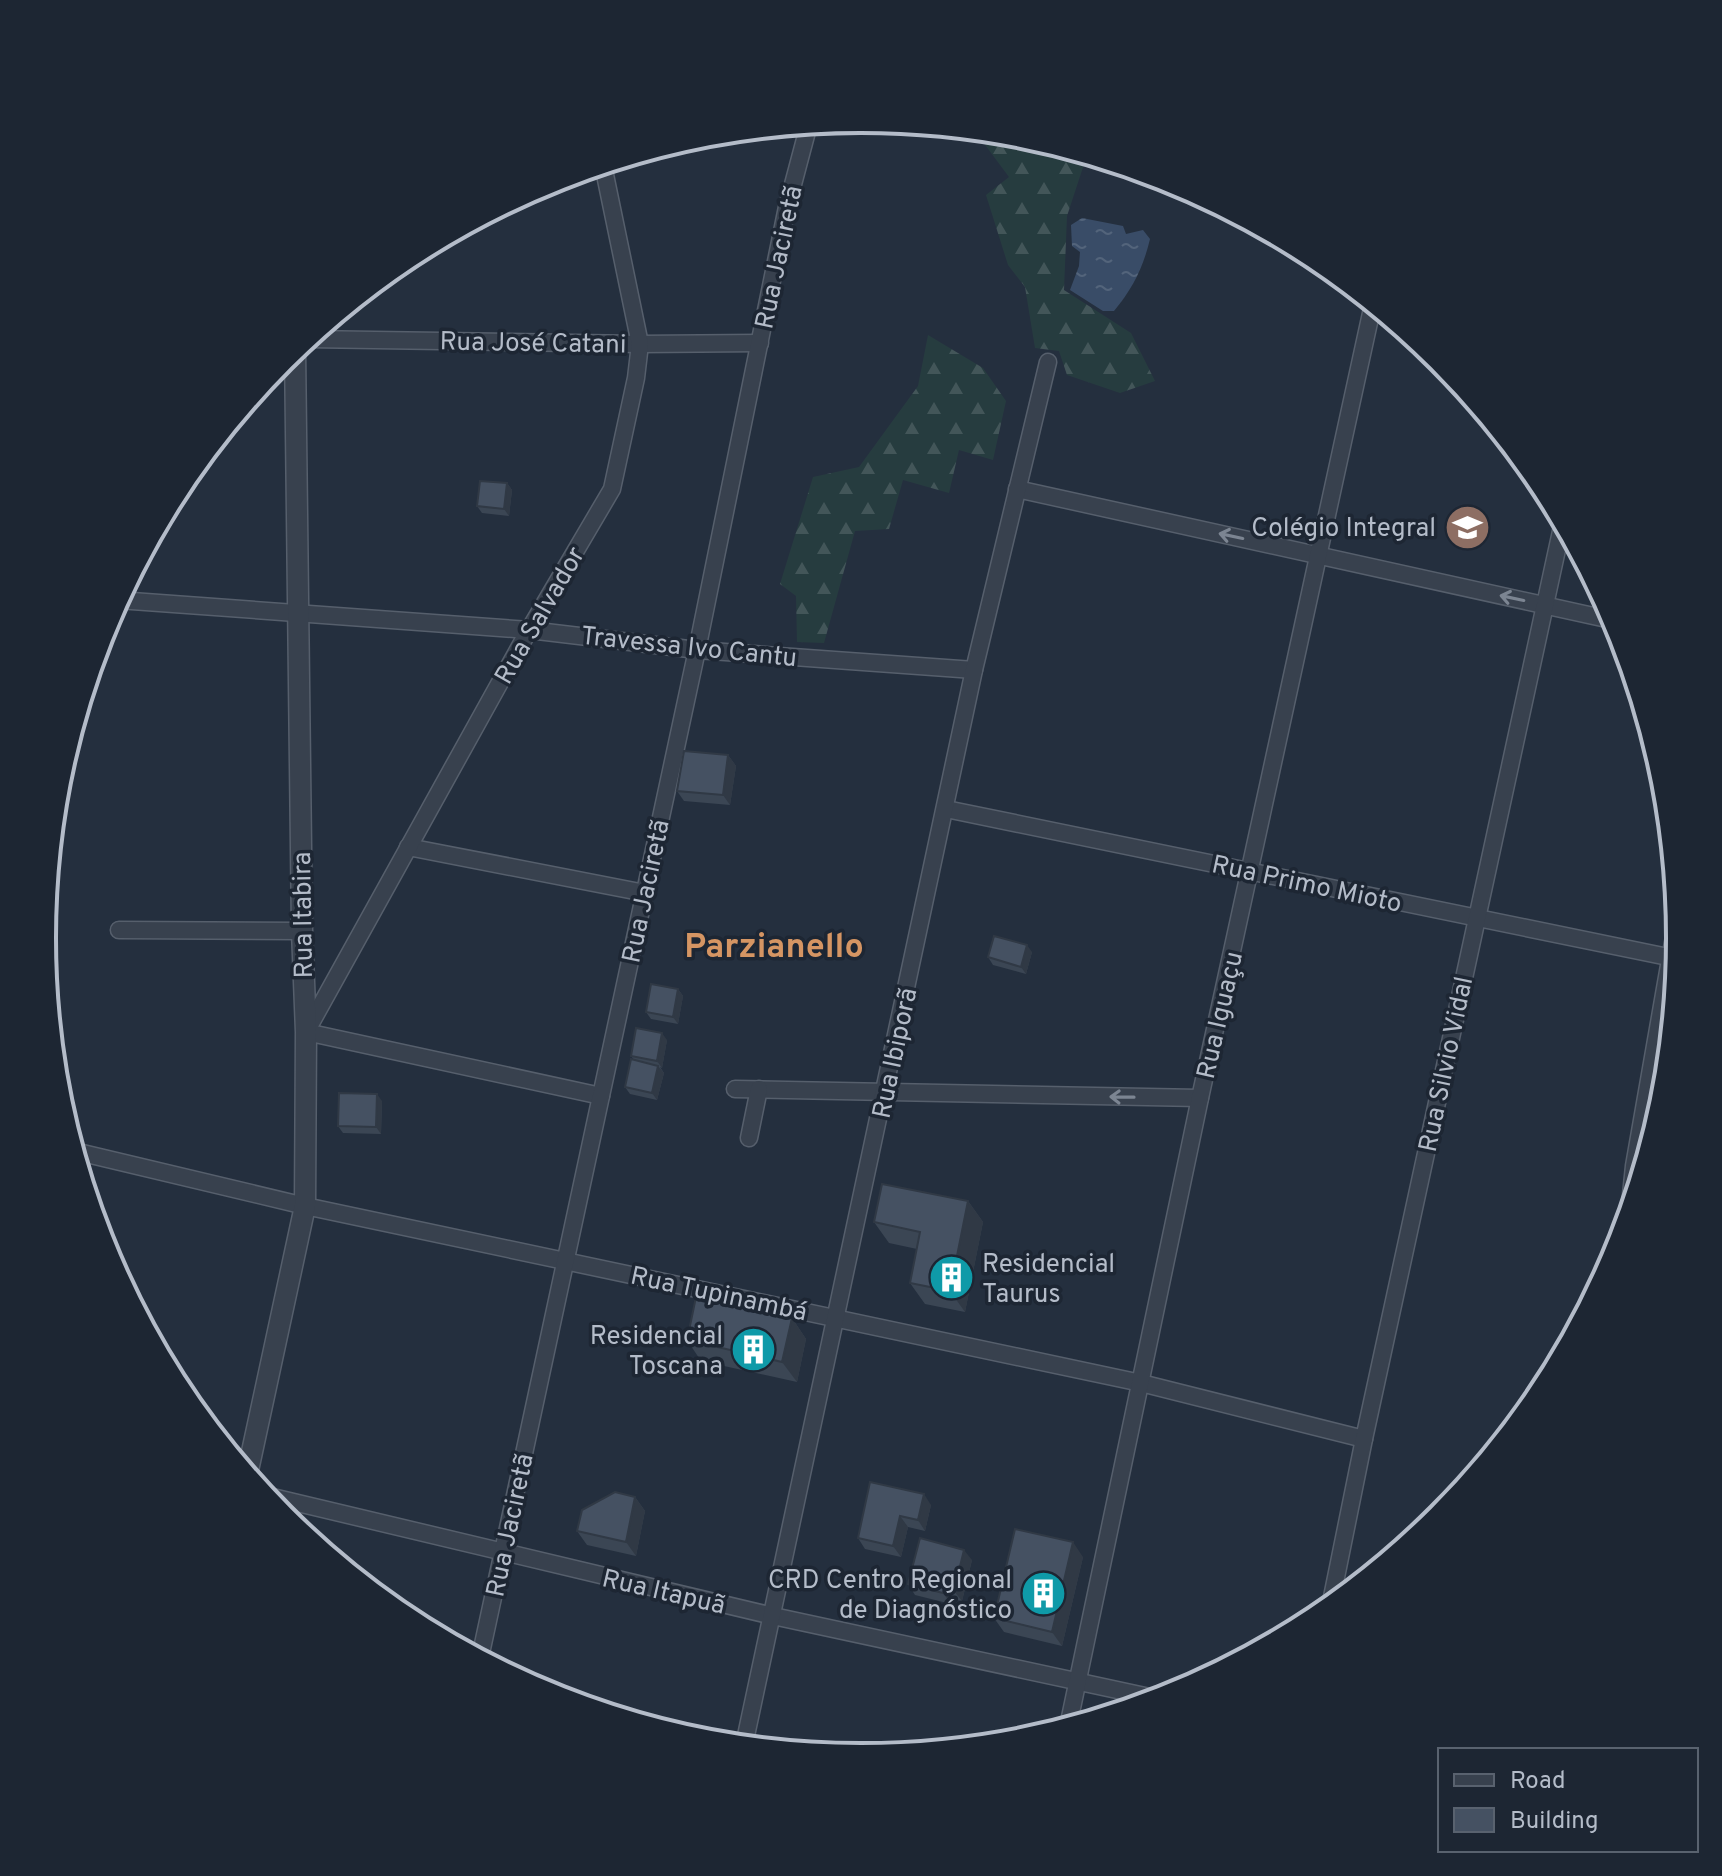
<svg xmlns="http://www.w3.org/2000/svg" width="1722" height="1876" font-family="Overpass,sans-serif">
  <defs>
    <pattern id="forest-firs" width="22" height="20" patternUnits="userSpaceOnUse" patternTransform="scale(2)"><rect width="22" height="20" fill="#263c3f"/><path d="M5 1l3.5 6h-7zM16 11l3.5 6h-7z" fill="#435659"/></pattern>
    <pattern id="water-ripples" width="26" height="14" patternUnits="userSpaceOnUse" patternTransform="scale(2)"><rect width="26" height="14" fill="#394c67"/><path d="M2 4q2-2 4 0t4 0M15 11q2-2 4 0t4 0" fill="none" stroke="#53647b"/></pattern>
  </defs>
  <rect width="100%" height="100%" fill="#242f3e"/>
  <g fill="url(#forest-firs)">
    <polygon points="974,130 1021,135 1087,155 1067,216 1064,290 1131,333 1155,381 1120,393 1067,375 1059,351 1035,348 1025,287 1008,265 986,195 1009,177"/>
    <polygon points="928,335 983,368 1006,401 993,460 959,450 949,493 903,480 889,529 855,531 824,643 797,642 796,596 780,584 813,477 859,467 918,386"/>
  </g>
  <path fill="url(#water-ripples)" d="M1082,218l41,8 3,8 17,-4 7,9c-7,29 -17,49 -36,72h-11l-33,-21 9,-24 1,-14 -8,-6 -1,-21z"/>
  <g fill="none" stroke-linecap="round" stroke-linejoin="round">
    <defs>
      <g id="minor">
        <polyline points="307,339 640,344 760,343"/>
        <polyline points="1017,489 1616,621"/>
        <polyline points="118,600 529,630 697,650 974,670"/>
        <polyline points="946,809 1668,957"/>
        <polyline points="408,847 645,893"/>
        <polyline points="119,930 302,931"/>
        <polyline points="735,1089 1200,1098"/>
        <polyline points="601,1096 306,1032 529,630 612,489 636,378 640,344 603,165"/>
        <polyline points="749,1138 759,1089"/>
        <polyline points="74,1151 305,1206 1141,1383 1364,1439"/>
        <polyline points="1629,1214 1634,1166 1678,914"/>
        <polyline points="264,1495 773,1616 1159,1699"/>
        <polyline points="1330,1607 1364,1439 1563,522"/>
        <polyline points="480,1658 697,650 787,207 809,124"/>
        <polyline points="1068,1727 1200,1098 1373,304"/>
        <polyline points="744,1745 974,670 1048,362"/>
      </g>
      <polyline id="tertiary" points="247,1475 305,1206 306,1032 302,931 295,348"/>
    </defs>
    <use href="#minor" stroke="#565f6c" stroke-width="19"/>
    <use href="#tertiary" stroke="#565f6c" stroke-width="23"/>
    <use href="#minor" stroke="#38414e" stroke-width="16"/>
    <use href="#tertiary" stroke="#38414e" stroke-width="20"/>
  </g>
  <g fill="#3b4654">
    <polygon points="507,483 512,490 509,516 482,513 477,506"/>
    <polygon points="728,755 736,766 730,805 684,801 677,791"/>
    <polygon points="1032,952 1026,974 993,965 988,957"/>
    <polygon points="678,989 683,996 678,1024 651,1019 646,1012"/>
    <polygon points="667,1040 662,1068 660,1067 664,1073 657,1100 630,1094 625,1087 634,1060 631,1056"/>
    <polygon points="382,1101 381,1134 343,1133 338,1126"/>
    <polygon points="968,1201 983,1222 965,1312 925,1304 910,1283 917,1249 889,1243 874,1222"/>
    <polygon points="792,1318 806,1339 797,1382 701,1361 687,1340"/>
    <polygon points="870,1482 931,1505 925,1531 908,1527 901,1557 865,1549 858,1538"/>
    <polygon points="635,1497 645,1511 636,1556 587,1545 577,1531"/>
    <polygon points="1083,1557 1062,1646 1004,1632 994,1618"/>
    <polygon points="972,1560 962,1601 952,1599 951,1604 915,1595 908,1584"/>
  </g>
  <g fill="#303945">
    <polygon points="507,483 512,490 509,516 504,509"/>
    <polygon points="728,755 736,766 730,805 723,795"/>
    <polygon points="1027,945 1032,952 1026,974 1021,967"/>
    <polygon points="678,989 683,996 678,1024 673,1017"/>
    <polygon points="662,1033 667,1040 662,1068 657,1061"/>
    <polygon points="658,1066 664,1073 657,1100 652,1093"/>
    <polygon points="377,1094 382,1101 381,1134 376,1127"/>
    <polygon points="968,1201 983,1222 965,1312 950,1291"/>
    <polygon points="792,1318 806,1339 797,1382 782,1362"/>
    <polygon points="924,1494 931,1505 925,1531 918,1520"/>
    <polygon points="635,1497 645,1511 636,1556 626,1542"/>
    <polygon points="900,1516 908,1527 901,1557 893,1546"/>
    <polygon points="1073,1542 1083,1557 1062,1646 1052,1632"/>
    <polygon points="964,1550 972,1560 962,1601 954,1591"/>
    <polygon points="944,1588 952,1599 951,1604 943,1593"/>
  </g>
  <g fill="#455162" stroke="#303945" stroke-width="2">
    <polygon points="480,481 507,483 504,509 477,506"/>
    <polygon points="684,751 728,755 723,795 677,791"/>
    <polygon points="994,936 1027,945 1021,967 988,957"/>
    <polygon points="651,984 678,989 673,1017 646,1012"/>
    <polygon points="636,1028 662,1033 657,1061 631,1056"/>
    <polygon points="631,1059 658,1066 652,1093 625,1087"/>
    <polygon points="339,1093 377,1094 376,1127 338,1126"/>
    <polygon points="882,1184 968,1201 950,1291 910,1283 920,1232 874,1222"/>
    <polygon points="696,1297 792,1318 782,1362 687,1340"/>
    <polygon points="870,1482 924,1494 918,1520 900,1516 893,1546 858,1538"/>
    <polygon points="615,1492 635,1497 626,1542 577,1531 582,1510"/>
    <polygon points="1015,1529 1073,1542 1052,1632 994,1618"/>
    <polygon points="920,1538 964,1550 954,1591 944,1588 943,1593 908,1584"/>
  </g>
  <defs><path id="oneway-shaft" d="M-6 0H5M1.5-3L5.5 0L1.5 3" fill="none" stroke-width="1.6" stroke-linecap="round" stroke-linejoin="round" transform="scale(2)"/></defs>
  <g stroke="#7c8592">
    <use href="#oneway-shaft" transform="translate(1231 536) rotate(-168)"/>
    <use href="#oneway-shaft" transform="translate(1512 598) rotate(-168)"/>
    <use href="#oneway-shaft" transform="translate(1122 1097) rotate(-179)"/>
  </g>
  <defs>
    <symbol id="school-disc" viewBox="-11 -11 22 22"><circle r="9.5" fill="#8d6e63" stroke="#1d2633"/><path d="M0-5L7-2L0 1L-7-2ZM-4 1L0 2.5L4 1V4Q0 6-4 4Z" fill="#fff"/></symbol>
    <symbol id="building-disc" viewBox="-11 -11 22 22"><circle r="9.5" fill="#0f9aa8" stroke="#1d2633"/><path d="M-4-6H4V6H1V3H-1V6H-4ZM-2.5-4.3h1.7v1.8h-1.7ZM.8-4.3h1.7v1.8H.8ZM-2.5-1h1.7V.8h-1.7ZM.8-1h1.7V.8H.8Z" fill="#fff"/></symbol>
  </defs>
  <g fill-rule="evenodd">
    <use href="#school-disc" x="1442" y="502" width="51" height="51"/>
    <use href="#building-disc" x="926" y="1252" width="51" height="51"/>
    <use href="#building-disc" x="728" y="1324" width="51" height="51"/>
    <use href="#building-disc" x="1018" y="1568" width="51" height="51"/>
  </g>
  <g text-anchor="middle" stroke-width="7" stroke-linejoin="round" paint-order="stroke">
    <g font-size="26" fill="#b4bcc9" stroke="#1d2633">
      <text transform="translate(778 257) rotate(-78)" y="9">Rua Jaciretã</text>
      <text transform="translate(533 342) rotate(1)" y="9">Rua José Catani</text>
      <text transform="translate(539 615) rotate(-60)" y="9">Rua Salvador</text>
      <text transform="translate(689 646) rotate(6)" y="9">Travessa Ivo Cantu</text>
      <text transform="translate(1307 883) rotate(12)" y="9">Rua Primo Mioto</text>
      <text transform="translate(645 891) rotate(-78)" y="9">Rua Jaciretã</text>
      <text transform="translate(302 915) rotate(-91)" y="9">Rua Itabira</text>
      <text transform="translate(1219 1015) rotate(-77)" y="9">Rua Iguaçu</text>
      <text transform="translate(894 1053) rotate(-78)" y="9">Rua Ibiporã</text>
      <text transform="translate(1445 1064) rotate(-78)" y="9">Rua Silvio Vidal</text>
      <text transform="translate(719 1293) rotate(12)" y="9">Rua Tupinambá</text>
      <text transform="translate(509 1525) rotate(-78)" y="9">Rua Jaciretã</text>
      <text transform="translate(664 1591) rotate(13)" y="9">Rua Itapuã</text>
    </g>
    <g font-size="26" fill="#b4bcc9" stroke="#1d2633" text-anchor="end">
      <text x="1436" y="536">Colégio Integral</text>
      <text x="982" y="1272" text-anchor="start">Residencial<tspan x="982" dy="30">Taurus</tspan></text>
      <text x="723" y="1344">Residencial<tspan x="723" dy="30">Toscana</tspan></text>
      <text x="1012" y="1588">CRD Centro Regional<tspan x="1012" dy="30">de Diagnóstico</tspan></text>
    </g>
    <g font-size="34" font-weight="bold" fill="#d59563" stroke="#1d2633">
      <text x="774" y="957">Parzianello</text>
    </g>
  </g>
  <path d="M0 0H1722V1876H0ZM56 938a805 805 0 1 1 1610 0a805 805 0 1 1-1610 0Z" fill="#1d2633" fill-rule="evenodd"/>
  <path fill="none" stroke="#b4bcc9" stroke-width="4" d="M56 938a805 805 0 1 1 1610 0a805 805 0 1 1-1610 0Z"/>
  <rect x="1438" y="1748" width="260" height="104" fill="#1d2633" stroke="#59626f" stroke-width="2"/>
  <rect x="1454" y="1774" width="40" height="12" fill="#38414e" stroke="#59626f" stroke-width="2"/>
  <text x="1510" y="1788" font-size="24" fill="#b4bcc9">Road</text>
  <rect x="1454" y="1808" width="40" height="24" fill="#455162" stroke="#59626f" stroke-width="2"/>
  <text x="1510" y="1828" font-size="24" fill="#b4bcc9">Building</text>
</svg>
